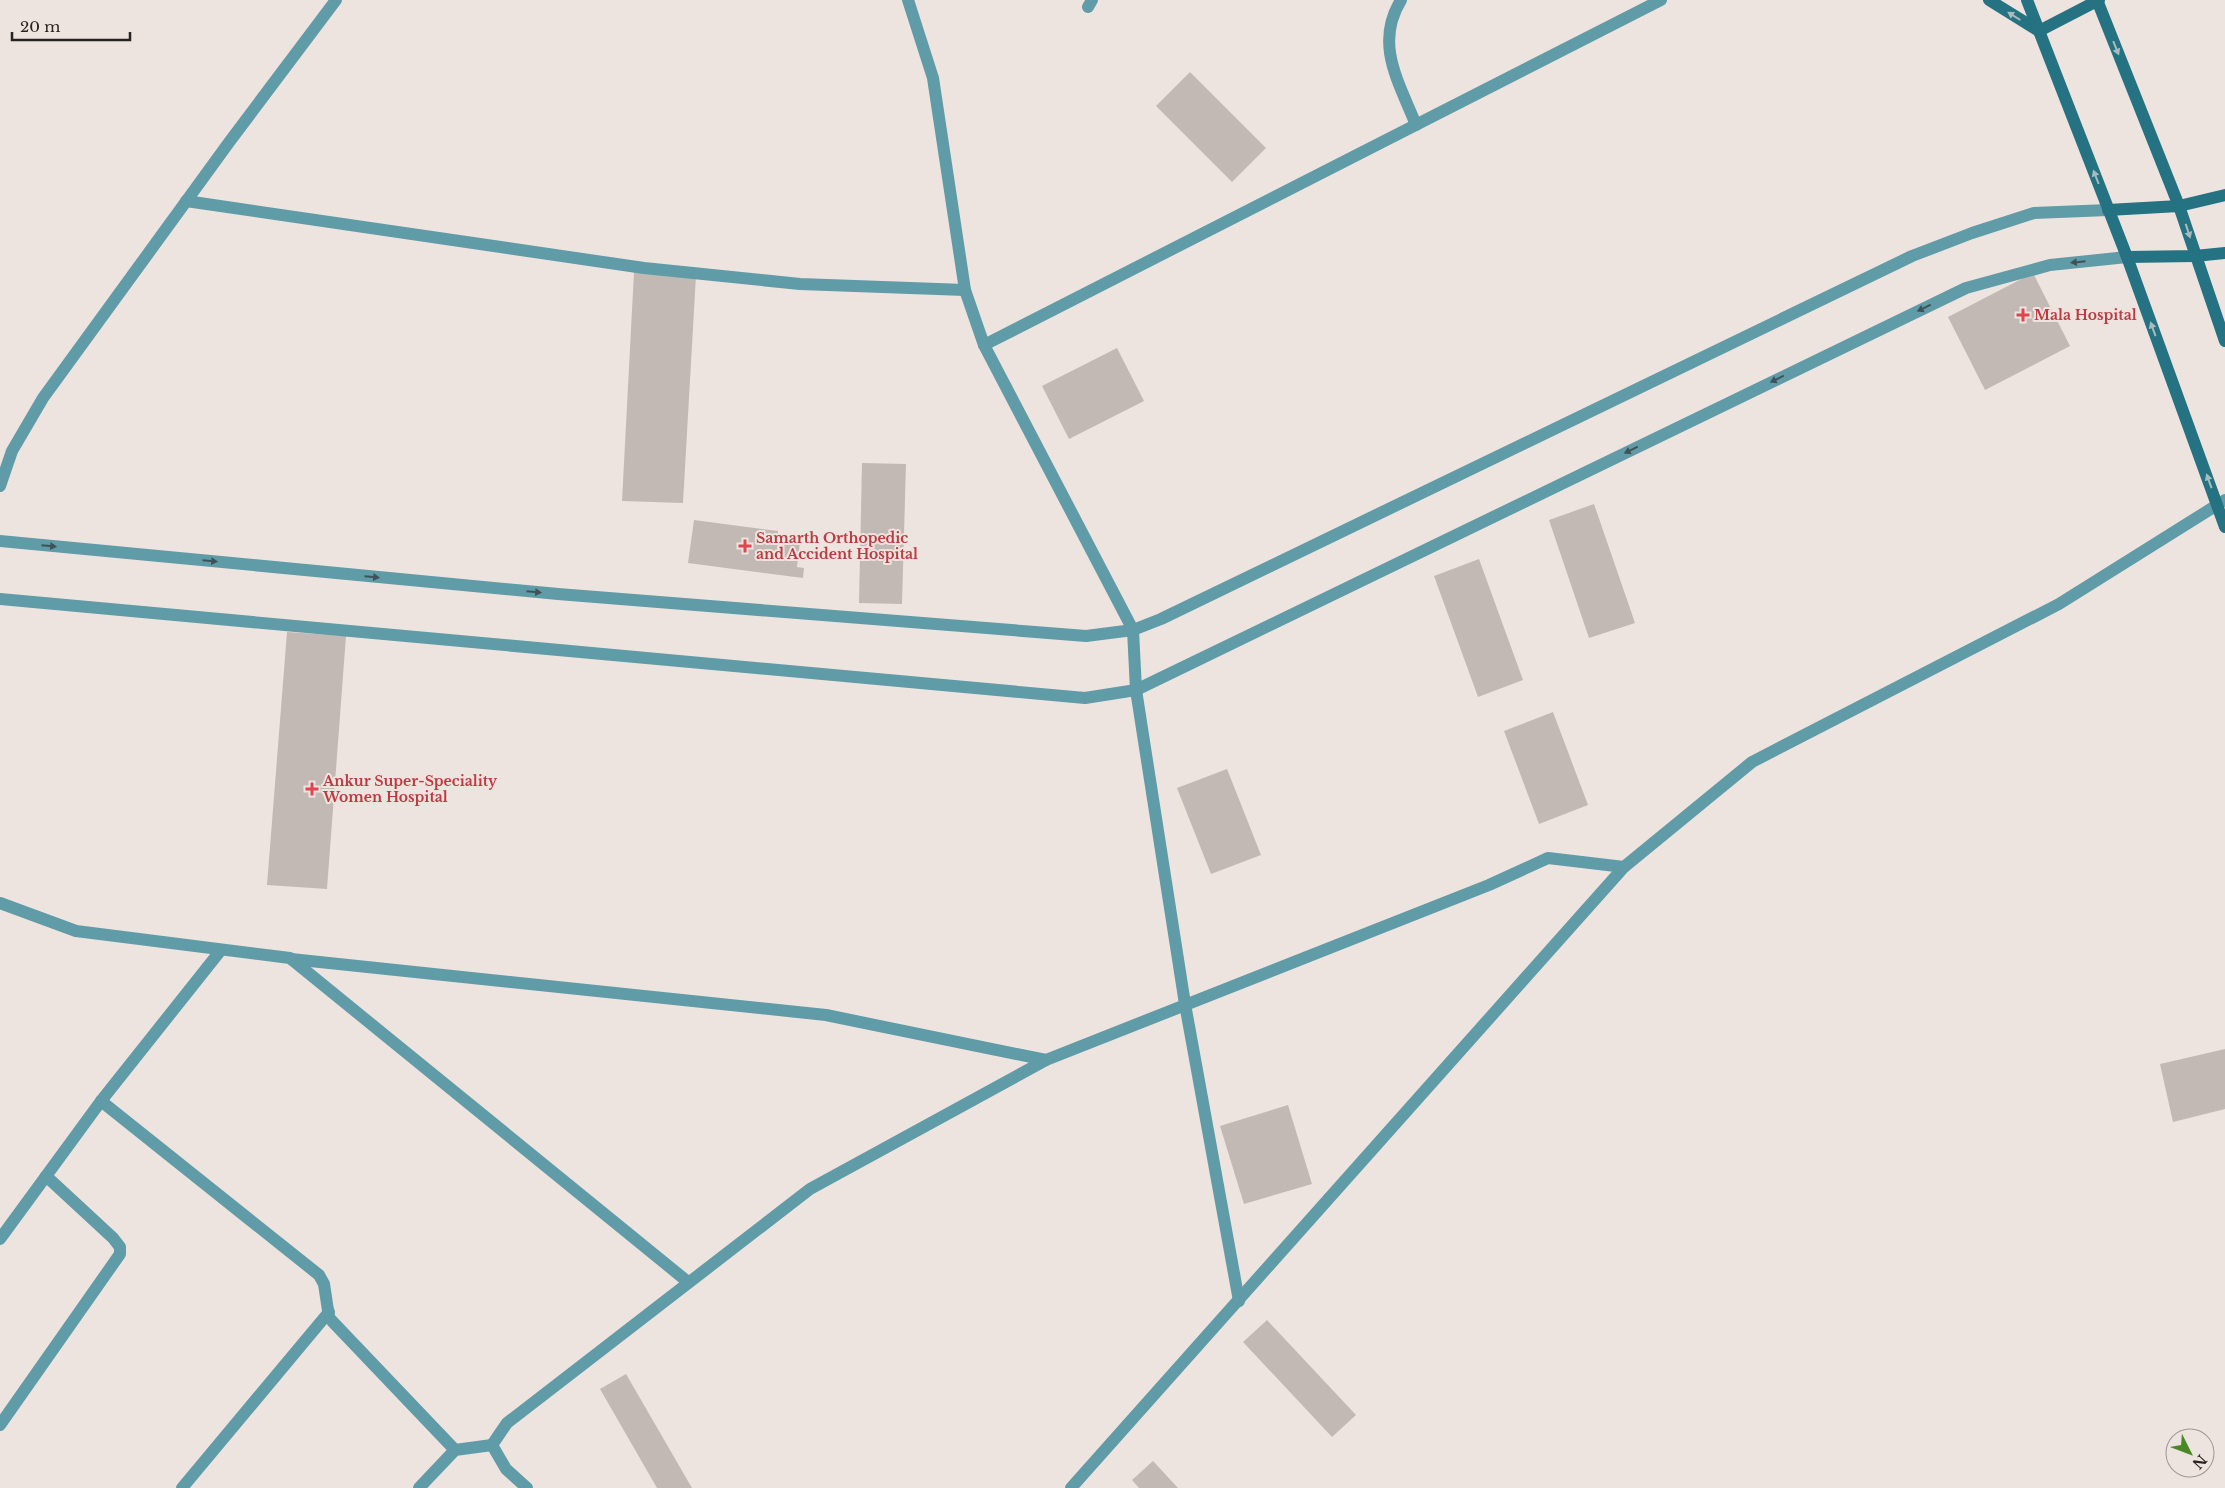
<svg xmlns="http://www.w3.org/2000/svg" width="2225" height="1488" font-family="'Libre Baskerville',serif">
  <rect width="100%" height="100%" fill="#eee4df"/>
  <g fill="#c3b9b4">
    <polygon points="1190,72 1266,148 1232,182 1156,106"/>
    <polygon points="634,272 696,275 683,503 622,501"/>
    <polygon points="2033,273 2070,346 1985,390 1948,317"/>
    <polygon points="1117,348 1144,401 1069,439 1042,386"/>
    <polygon points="862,463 906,464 902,604 859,603"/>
    <polygon points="1594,504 1635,623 1589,638 1549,520"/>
    <polygon points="694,520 778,531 778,539 800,542 797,567 804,568 803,578 688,563"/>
    <polygon points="1479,559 1523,680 1478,697 1434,576"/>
    <polygon points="287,632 346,636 327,889 267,885"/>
    <polygon points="1553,712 1588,805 1539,824 1504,731"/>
    <polygon points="1227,769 1261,855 1211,874 1177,788"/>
    <polygon points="2225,1049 2225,1109 2173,1122 2160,1064"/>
    <polygon points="1288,1105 1312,1184 1244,1204 1220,1126"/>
    <polygon points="1267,1320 1356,1415 1332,1437 1243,1342"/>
    <polygon points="626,1374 692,1488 657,1488 600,1389"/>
    <polygon points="1153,1461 1178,1488 1139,1488 1132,1480"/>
  </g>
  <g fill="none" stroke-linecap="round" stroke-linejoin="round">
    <g stroke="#609ba8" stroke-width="12">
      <polyline points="908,0 933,78 965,290 984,345 1133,630 1136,690 1185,1004 1239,1301"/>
      <path d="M1401,0c-27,44 -2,82 15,125"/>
      <polyline points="1088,7 1092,0"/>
      <polyline points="186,201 644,268 800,284 965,290"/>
      <polyline points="984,345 1661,0"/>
      <polyline points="0,486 12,451 43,398 230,141 336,0"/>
      <polyline points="0,541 558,594 1086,636 1133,630 1161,619 1912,256 1972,233 2034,213 2108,210"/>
      <polyline points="0,599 1085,698 1136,690 1966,288 2050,265 2127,257"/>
      <polyline points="0,903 76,931 290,958 688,1282"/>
      <polyline points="291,959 826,1015 1046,1060"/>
      <polyline points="101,1101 319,1275 324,1284 329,1317 332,1321 455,1450"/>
      <polyline points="0,1239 101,1101 221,950"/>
      <polyline points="0,1425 120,1254 120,1247 113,1238 46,1176"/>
      <polyline points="182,1488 329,1312"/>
      <polyline points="419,1488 455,1450 492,1445"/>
      <polyline points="527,1488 506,1469 492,1445 507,1423 810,1189 1046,1060 1489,885 1548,858 1624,867"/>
      <polyline points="1071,1488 1624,867 1752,762 2059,604 2225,500"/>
    </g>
    <g stroke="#257282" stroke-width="12">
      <polyline points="1989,0 2039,31"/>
      <polyline points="2027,0 2127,257 2225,527"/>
      <polyline points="2097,0 2179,206 2225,341"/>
      <polyline points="2039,31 2099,0"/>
      <polyline points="2108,210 2179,206 2225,195"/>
      <polyline points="2127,257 2195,256 2225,253"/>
    </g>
  </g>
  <defs><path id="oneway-solid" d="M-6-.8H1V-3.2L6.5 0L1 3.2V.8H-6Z" transform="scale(1.25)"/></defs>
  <g fill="#a8bcbe">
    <use href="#oneway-solid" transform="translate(2014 16) rotate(-148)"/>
    <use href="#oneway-solid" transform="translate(2116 48) rotate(68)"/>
    <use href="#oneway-solid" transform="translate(2096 177) rotate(-111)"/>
    <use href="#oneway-solid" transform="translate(2188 231) rotate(72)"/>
    <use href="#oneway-solid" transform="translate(2153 329) rotate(-110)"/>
    <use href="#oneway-solid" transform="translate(2209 481) rotate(-110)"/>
  </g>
  <g fill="#3d5357">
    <use href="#oneway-solid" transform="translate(2078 262) rotate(174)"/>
    <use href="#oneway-solid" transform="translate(1924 308) rotate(154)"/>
    <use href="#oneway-solid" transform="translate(1777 379) rotate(154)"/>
    <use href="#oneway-solid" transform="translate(1631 450) rotate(154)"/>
    <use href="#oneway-solid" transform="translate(49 546) rotate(5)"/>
    <use href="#oneway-solid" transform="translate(210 561) rotate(5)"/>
    <use href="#oneway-solid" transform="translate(372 577) rotate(5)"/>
    <use href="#oneway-solid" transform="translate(534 592) rotate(5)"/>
  </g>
  <g fill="#e0444e" stroke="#eee4df" stroke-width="2">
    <path d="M2020.5 307.5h5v5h5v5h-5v5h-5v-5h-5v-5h5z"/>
    <path d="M742.5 538.5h5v5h5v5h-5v5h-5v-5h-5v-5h5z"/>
    <path d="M309.5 781.5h5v5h5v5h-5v5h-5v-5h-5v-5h5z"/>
  </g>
  <g text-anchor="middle" stroke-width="4" stroke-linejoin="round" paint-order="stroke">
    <g font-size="14" font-weight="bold" fill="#be3a42" stroke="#eee4df" text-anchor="start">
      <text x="2034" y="320">Mala Hospital</text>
      <text x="756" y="543">Samarth Orthopedic<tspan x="756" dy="16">and Accident Hospital</tspan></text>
      <text x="323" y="786">Ankur Super-Speciality<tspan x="323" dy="16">Women Hospital</tspan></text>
    </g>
  </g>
  <g transform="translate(2190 1453) rotate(132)"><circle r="24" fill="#eee4df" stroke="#9e9793"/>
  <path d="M0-4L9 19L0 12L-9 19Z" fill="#4b8928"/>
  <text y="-8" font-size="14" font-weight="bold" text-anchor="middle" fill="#262321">N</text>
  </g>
  <path d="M12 32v8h118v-8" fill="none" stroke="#262321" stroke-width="2.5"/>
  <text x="20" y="32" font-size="15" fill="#262321" stroke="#eee4df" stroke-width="4" paint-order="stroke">20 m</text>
</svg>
